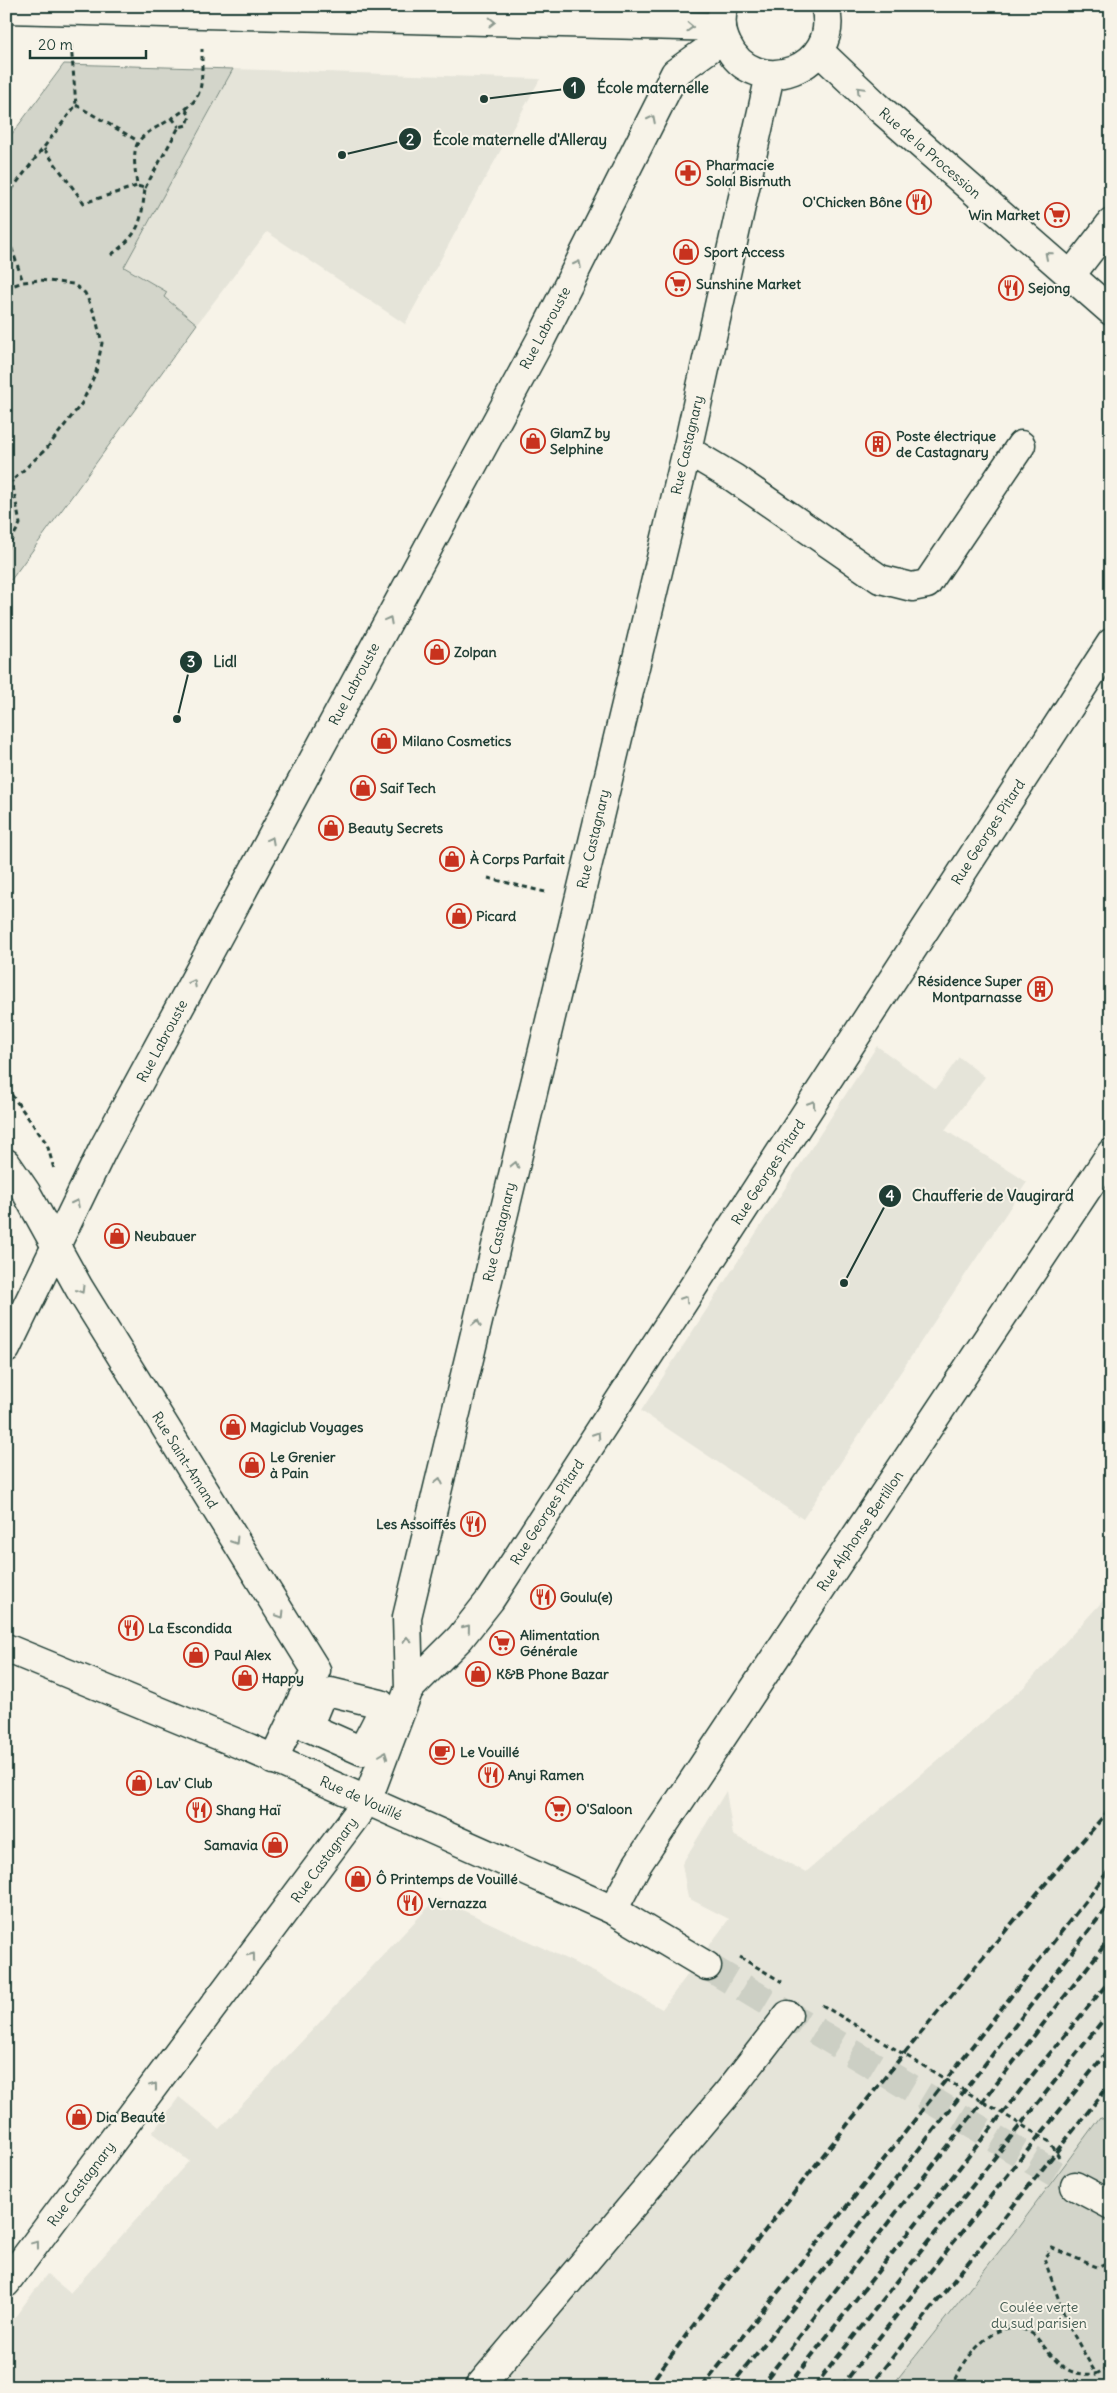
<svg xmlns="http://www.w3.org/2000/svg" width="1117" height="2393" font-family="Delius,sans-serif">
  <rect width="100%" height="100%" fill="#f7f3e8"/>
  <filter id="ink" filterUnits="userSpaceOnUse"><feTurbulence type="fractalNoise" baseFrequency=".02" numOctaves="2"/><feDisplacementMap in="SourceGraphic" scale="10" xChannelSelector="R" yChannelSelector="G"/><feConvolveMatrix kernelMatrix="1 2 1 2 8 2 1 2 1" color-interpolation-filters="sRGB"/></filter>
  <g filter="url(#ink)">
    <g fill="#e5e4d9">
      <polygon points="233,69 540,79 405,324 267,232 197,324 164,297 167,292 124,267"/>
      <polygon points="877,1046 936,1089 959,1057 985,1077 945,1130 1027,1182 803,1519 641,1411"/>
      <polygon points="1111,1592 1111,2124 1100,2118 1017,2229 891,2387 6,2387 6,2329 47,2274 70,2293 189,2161 152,2133 179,2097 219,2129 437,1898 596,1973 662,2009 729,1919 688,1898 682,1864 726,1791 733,1835 806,1872 1023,1688"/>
    </g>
    <g fill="#d3d5ca" stroke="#79897f">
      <polygon points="64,64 233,69 124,267 167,292 164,297 197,324 11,580 6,577 6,142"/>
      <polygon points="1100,2117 1111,2124 1111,2387 891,2387 1017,2229"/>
    </g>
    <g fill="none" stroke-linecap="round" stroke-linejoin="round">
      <polyline stroke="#cccfc4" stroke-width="28" stroke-dasharray="28 14" stroke-linecap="butt" points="707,1966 1075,2186"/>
      <defs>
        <g id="minor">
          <path d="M724,6c-4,13 -3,26 3,38 27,58 116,25 98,-38"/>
          <polyline points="6,9 722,27"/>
          <polyline points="819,51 877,106 1111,311"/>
          <polyline points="1071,275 1111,223"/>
          <polyline points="687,450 734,478 880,579 912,587 927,584 1021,445"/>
          <polyline points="6,1163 26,1192 79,1288 316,1670 273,1760"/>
          <polyline points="6,1349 103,1149 541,339 675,73 724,38"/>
          <polyline points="409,1689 460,1638 490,1600 1111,643"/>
          <polygon points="331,1692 381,1704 382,1712 362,1751 308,1727 320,1698"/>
          <polyline points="613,1910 637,1865 1111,1153"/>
          <polyline points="6,2283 367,1801 409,1689 407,1617 687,450 770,75"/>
          <polyline points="479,2387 730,2090 788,2015"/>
        </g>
        <g id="major">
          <polyline points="6,1648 249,1748 613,1910 707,1966"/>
          <polyline points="1075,2186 1111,2205"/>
        </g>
      </defs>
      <use href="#minor" stroke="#1f3d34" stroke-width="31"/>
      <use href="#major" stroke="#1f3d34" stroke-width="31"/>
      <g stroke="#1f3d34" stroke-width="3" stroke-dasharray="5 4" stroke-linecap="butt">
        <polyline points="76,105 138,141"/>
        <polyline points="172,118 179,127"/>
        <polyline points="44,149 84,203 137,186"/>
        <polyline points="145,188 179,127 187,125 190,116 186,110"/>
        <polyline points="6,197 76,105 71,44"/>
        <path d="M111,255c30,-23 30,-32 34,-67l-8,-2c-1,-12 -6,-35 2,-45 5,-7 14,-12 22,-16 43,-26 41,-27 41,-76"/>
        <polyline points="6,288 23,282"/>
        <polyline points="6,481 12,481 47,448 82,403 96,372 102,343 95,315 85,293 73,284 40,280 23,282 7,234 9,195"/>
        <polyline points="6,550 20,524 12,481"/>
        <polyline points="488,878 545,892"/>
        <polyline points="6,1087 47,1144 54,1169"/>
        <polyline points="740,1957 782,1982"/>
        <polyline points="822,2005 1050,2142 1059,2157"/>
        <polyline points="1111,2257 1108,2262 1097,2267 1052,2248 1044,2258 1067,2323 1096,2374 1111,2366"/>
        <path d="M951,2387c12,-27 46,-76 80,-54 4,2 8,8 11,11 17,21 24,32 54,30"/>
      </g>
      <use href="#minor" stroke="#f7f3e8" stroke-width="28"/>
      <use href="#major" stroke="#f7f3e8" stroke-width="28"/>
      <g stroke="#1f3d34" stroke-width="4" stroke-dasharray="8 4" stroke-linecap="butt">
        <path d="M648,2387c146,-200 300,-393 463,-579"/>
        <polyline points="702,2387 871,2176 1111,1868"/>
        <polyline points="730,2387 888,2189 1111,1902"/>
        <polyline points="760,2387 1111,1937"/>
        <polyline points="787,2387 1038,2068 1111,1979"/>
        <polyline points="814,2387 1111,2010"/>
        <polyline points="841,2387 940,2259 1111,2047"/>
        <polyline points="869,2387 1111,2083"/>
      </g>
    </g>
    <defs><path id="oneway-chevron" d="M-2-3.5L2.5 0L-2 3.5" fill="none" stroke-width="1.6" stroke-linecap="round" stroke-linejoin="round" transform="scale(1.25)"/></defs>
    <g stroke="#8b988e">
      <use href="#oneway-chevron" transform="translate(492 22) rotate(1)"/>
      <use href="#oneway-chevron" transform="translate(690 27) rotate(2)"/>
      <use href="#oneway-chevron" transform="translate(860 90) rotate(-134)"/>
      <use href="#oneway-chevron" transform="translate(652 119) rotate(-63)"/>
      <use href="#oneway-chevron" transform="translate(1048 255) rotate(-139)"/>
      <use href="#oneway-chevron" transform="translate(578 264) rotate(-63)"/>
      <use href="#oneway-chevron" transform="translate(389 620) rotate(-62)"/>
      <use href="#oneway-chevron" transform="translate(271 840) rotate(-62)"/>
      <use href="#oneway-chevron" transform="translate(193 983) rotate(-62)"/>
      <use href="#oneway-chevron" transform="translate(812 1104) rotate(-57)"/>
      <use href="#oneway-chevron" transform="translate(515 1165) rotate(-77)"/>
      <use href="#oneway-chevron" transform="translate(76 1203) rotate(-63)"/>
      <use href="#oneway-chevron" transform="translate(81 1290) rotate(59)"/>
      <use href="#oneway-chevron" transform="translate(685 1299) rotate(-57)"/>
      <use href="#oneway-chevron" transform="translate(477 1323) rotate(-77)"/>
      <use href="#oneway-chevron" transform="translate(597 1435) rotate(-57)"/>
      <use href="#oneway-chevron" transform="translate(439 1481) rotate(-77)"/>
      <use href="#oneway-chevron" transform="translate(235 1541) rotate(58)"/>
      <use href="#oneway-chevron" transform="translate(281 1615) rotate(58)"/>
      <use href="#oneway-chevron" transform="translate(467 1628) rotate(-51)"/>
      <use href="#oneway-chevron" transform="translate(407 1640) rotate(-92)"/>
      <use href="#oneway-chevron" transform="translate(384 1755) rotate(-69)"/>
      <use href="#oneway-chevron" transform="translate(252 1956) rotate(-53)"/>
      <use href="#oneway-chevron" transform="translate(154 2086) rotate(-53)"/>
      <use href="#oneway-chevron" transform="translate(36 2244) rotate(-53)"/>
    </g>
  </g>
  <defs>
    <symbol id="pharmacy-ring" viewBox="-11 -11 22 22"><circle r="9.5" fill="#f7f3e8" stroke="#c8321e" stroke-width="1.5"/><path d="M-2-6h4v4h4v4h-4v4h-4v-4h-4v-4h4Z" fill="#c8321e"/></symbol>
    <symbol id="restaurant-ring" viewBox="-11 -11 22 22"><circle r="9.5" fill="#f7f3e8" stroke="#c8321e" stroke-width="1.5"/><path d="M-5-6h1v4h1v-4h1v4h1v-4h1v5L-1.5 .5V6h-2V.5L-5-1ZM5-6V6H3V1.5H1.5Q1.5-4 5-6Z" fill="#c8321e"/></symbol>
    <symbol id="supermarket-ring" viewBox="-11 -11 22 22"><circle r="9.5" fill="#f7f3e8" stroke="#c8321e" stroke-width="1.5"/><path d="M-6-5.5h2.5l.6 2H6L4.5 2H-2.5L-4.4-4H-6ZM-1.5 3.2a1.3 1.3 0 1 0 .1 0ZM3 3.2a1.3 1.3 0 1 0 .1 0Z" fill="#c8321e"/></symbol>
    <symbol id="shop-ring" viewBox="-11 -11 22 22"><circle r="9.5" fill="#f7f3e8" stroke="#c8321e" stroke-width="1.5"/><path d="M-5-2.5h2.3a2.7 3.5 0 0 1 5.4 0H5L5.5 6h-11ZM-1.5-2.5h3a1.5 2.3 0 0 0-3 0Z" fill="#c8321e"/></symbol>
    <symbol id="building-ring" viewBox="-11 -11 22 22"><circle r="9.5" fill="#f7f3e8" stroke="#c8321e" stroke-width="1.5"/><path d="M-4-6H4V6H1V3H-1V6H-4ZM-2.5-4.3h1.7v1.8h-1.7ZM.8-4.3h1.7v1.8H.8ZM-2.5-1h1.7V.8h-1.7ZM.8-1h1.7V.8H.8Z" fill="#c8321e"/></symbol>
    <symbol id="cafe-ring" viewBox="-11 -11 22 22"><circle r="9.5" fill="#f7f3e8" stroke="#c8321e" stroke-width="1.5"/><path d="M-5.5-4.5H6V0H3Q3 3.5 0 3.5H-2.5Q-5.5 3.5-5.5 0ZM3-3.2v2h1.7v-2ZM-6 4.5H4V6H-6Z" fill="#c8321e"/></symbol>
  </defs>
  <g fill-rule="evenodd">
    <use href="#pharmacy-ring" x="674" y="159" width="28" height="28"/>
    <use href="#restaurant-ring" x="905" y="188" width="28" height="28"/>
    <use href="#supermarket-ring" x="1043" y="201" width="28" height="28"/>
    <use href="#shop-ring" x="672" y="238" width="28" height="28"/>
    <use href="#supermarket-ring" x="664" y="270" width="28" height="28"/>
    <use href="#restaurant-ring" x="997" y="274" width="28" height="28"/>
    <use href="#shop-ring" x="519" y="427" width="28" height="28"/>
    <use href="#building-ring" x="864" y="430" width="28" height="28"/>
    <use href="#shop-ring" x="423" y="638" width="28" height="28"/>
    <use href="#shop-ring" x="370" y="727" width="28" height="28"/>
    <use href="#shop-ring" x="349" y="774" width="28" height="28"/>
    <use href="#shop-ring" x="317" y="814" width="28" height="28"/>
    <use href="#shop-ring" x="438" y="845" width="28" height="28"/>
    <use href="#shop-ring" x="445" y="902" width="28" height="28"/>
    <use href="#building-ring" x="1026" y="975" width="28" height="28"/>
    <use href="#shop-ring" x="103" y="1222" width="28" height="28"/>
    <use href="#shop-ring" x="219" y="1413" width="28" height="28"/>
    <use href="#shop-ring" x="238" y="1451" width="28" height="28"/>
    <use href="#restaurant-ring" x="459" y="1510" width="28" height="28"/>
    <use href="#restaurant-ring" x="529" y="1583" width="28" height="28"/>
    <use href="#restaurant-ring" x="117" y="1614" width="28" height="28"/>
    <use href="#supermarket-ring" x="488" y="1629" width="28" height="28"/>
    <use href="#shop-ring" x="182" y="1641" width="28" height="28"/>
    <use href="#shop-ring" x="464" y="1660" width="28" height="28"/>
    <use href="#shop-ring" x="231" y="1664" width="28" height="28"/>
    <use href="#cafe-ring" x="428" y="1738" width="28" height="28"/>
    <use href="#restaurant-ring" x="477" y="1761" width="28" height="28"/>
    <use href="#shop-ring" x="125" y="1769" width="28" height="28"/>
    <use href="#supermarket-ring" x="544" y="1795" width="28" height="28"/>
    <use href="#restaurant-ring" x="185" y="1796" width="28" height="28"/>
    <use href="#shop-ring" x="261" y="1831" width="28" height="28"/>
    <use href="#shop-ring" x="344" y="1865" width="28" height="28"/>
    <use href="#restaurant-ring" x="396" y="1889" width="28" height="28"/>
    <use href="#shop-ring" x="65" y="2103" width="28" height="28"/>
  </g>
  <g text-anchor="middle" stroke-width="4" stroke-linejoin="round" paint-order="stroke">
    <g font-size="14" fill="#1f3d34" stroke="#f7f3e8">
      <text transform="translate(930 153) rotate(41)" y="5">Rue de la Procession</text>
      <text transform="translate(545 328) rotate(-62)" y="5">Rue Labrouste</text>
      <text transform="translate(687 445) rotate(-77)" y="5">Rue Castagnary</text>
      <text transform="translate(354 684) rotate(-62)" y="5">Rue Labrouste</text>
      <text transform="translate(988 832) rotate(-57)" y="5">Rue Georges Pitard</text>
      <text transform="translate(593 839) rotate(-77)" y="5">Rue Castagnary</text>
      <text transform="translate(162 1041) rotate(-62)" y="5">Rue Labrouste</text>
      <text transform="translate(768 1172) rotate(-57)" y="5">Rue Georges Pitard</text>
      <text transform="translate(499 1232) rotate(-77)" y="5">Rue Castagnary</text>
      <text transform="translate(185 1460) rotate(58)" y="5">Rue Saint-Amand</text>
      <text transform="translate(547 1512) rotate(-57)" y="5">Rue Georges Pitard</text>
      <text transform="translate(860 1531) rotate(-56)" y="5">Rue Alphonse Bertillon</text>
      <text transform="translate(361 1798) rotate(24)" y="5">Rue de Vouillé</text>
      <text transform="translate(324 1860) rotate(-54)" y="5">Rue Castagnary</text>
      <text transform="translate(81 2184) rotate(-53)" y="5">Rue Castagnary</text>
    </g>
    <g font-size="14" font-weight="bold" fill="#1f3d34" stroke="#f7f3e8" text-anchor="start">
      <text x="706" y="170">Pharmacie<tspan x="706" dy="16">Solal Bismuth</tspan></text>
      <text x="902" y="207" text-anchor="end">O'Chicken Bône</text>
      <text x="1040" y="220" text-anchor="end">Win Market</text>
      <text x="704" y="257">Sport Access</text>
      <text x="696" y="289">Sunshine Market</text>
      <text x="1028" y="293">Sejong</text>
      <text x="550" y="438">GlamZ by<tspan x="550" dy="16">Selphine</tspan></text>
      <text x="896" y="441">Poste électrique<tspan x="896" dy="16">de Castagnary</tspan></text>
      <text x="454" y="657">Zolpan</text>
      <text x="402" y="746">Milano Cosmetics</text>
      <text x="380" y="793">Saif Tech</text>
      <text x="348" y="833">Beauty Secrets</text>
      <text x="470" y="864">À Corps Parfait</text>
      <text x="476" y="921">Picard</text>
      <text x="1022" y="986" text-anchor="end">Résidence Super<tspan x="1022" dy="16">Montparnasse</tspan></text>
      <text x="134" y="1241">Neubauer</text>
      <text x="250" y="1432">Magiclub Voyages</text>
      <text x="270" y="1462">Le Grenier<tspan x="270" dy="16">à Pain</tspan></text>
      <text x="456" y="1529" text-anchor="end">Les Assoiffés</text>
      <text x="560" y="1602">Goulu(e)</text>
      <text x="148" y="1633">La Escondida</text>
      <text x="520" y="1640">Alimentation<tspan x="520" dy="16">Générale</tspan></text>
      <text x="214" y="1660">Paul Alex</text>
      <text x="496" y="1679">K&amp;B Phone Bazar</text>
      <text x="262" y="1683">Happy</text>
      <text x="460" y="1757">Le Vouillé</text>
      <text x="508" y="1780">Anyi Ramen</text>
      <text x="156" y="1788">Lav' Club</text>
      <text x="576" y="1814">O'Saloon</text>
      <text x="216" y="1815">Shang Haï</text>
      <text x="258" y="1850" text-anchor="end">Samavia</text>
      <text x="376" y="1884">Ô Printemps de Vouillé</text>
      <text x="428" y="1908">Vernazza</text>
      <text x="96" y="2122">Dia Beauté</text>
    </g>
    <g font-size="14" fill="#435b52" stroke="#f7f3e8">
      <text x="1039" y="2312">Coulée verte<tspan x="1039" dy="16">du sud parisien</tspan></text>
    </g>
  </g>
  <path fill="none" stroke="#1f3d34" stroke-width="2" d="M484 99L574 88M342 155L410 139M177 719L191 662M844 1283L890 1196"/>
  <g fill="#1f3d34" stroke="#f7f3e8" stroke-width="2">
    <circle cx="484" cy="99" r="5"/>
    <circle cx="342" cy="155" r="5"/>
    <circle cx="177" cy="719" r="5"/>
    <circle cx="844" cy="1283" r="5"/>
    <circle cx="574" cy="88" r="12"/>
    <circle cx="410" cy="139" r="12"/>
    <circle cx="191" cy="662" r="12"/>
    <circle cx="890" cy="1196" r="12"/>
  </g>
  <g font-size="15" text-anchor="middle" font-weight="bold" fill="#fff">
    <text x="574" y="93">1</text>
    <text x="410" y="145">2</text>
    <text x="191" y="667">3</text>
    <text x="890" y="1201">4</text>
  </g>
  <g font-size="15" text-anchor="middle" font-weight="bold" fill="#1f3d34" stroke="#f7f3e8" stroke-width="4" stroke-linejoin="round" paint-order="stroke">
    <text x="653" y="93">École maternelle</text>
    <text x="520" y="145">École maternelle d'Alleray</text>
    <text x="225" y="667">Lidl</text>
    <text x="993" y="1201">Chaufferie de Vaugirard</text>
  </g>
  <rect width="1117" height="2393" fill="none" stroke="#f7f3e8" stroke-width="25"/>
  <rect x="12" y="12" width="1092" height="2368" fill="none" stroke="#1f3d34" stroke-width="2" filter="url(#ink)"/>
  <path d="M30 50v8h116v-8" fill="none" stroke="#1f3d34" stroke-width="2.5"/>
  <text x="38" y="50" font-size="15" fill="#1f3d34" stroke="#f7f3e8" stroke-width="4" paint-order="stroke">20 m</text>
</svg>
